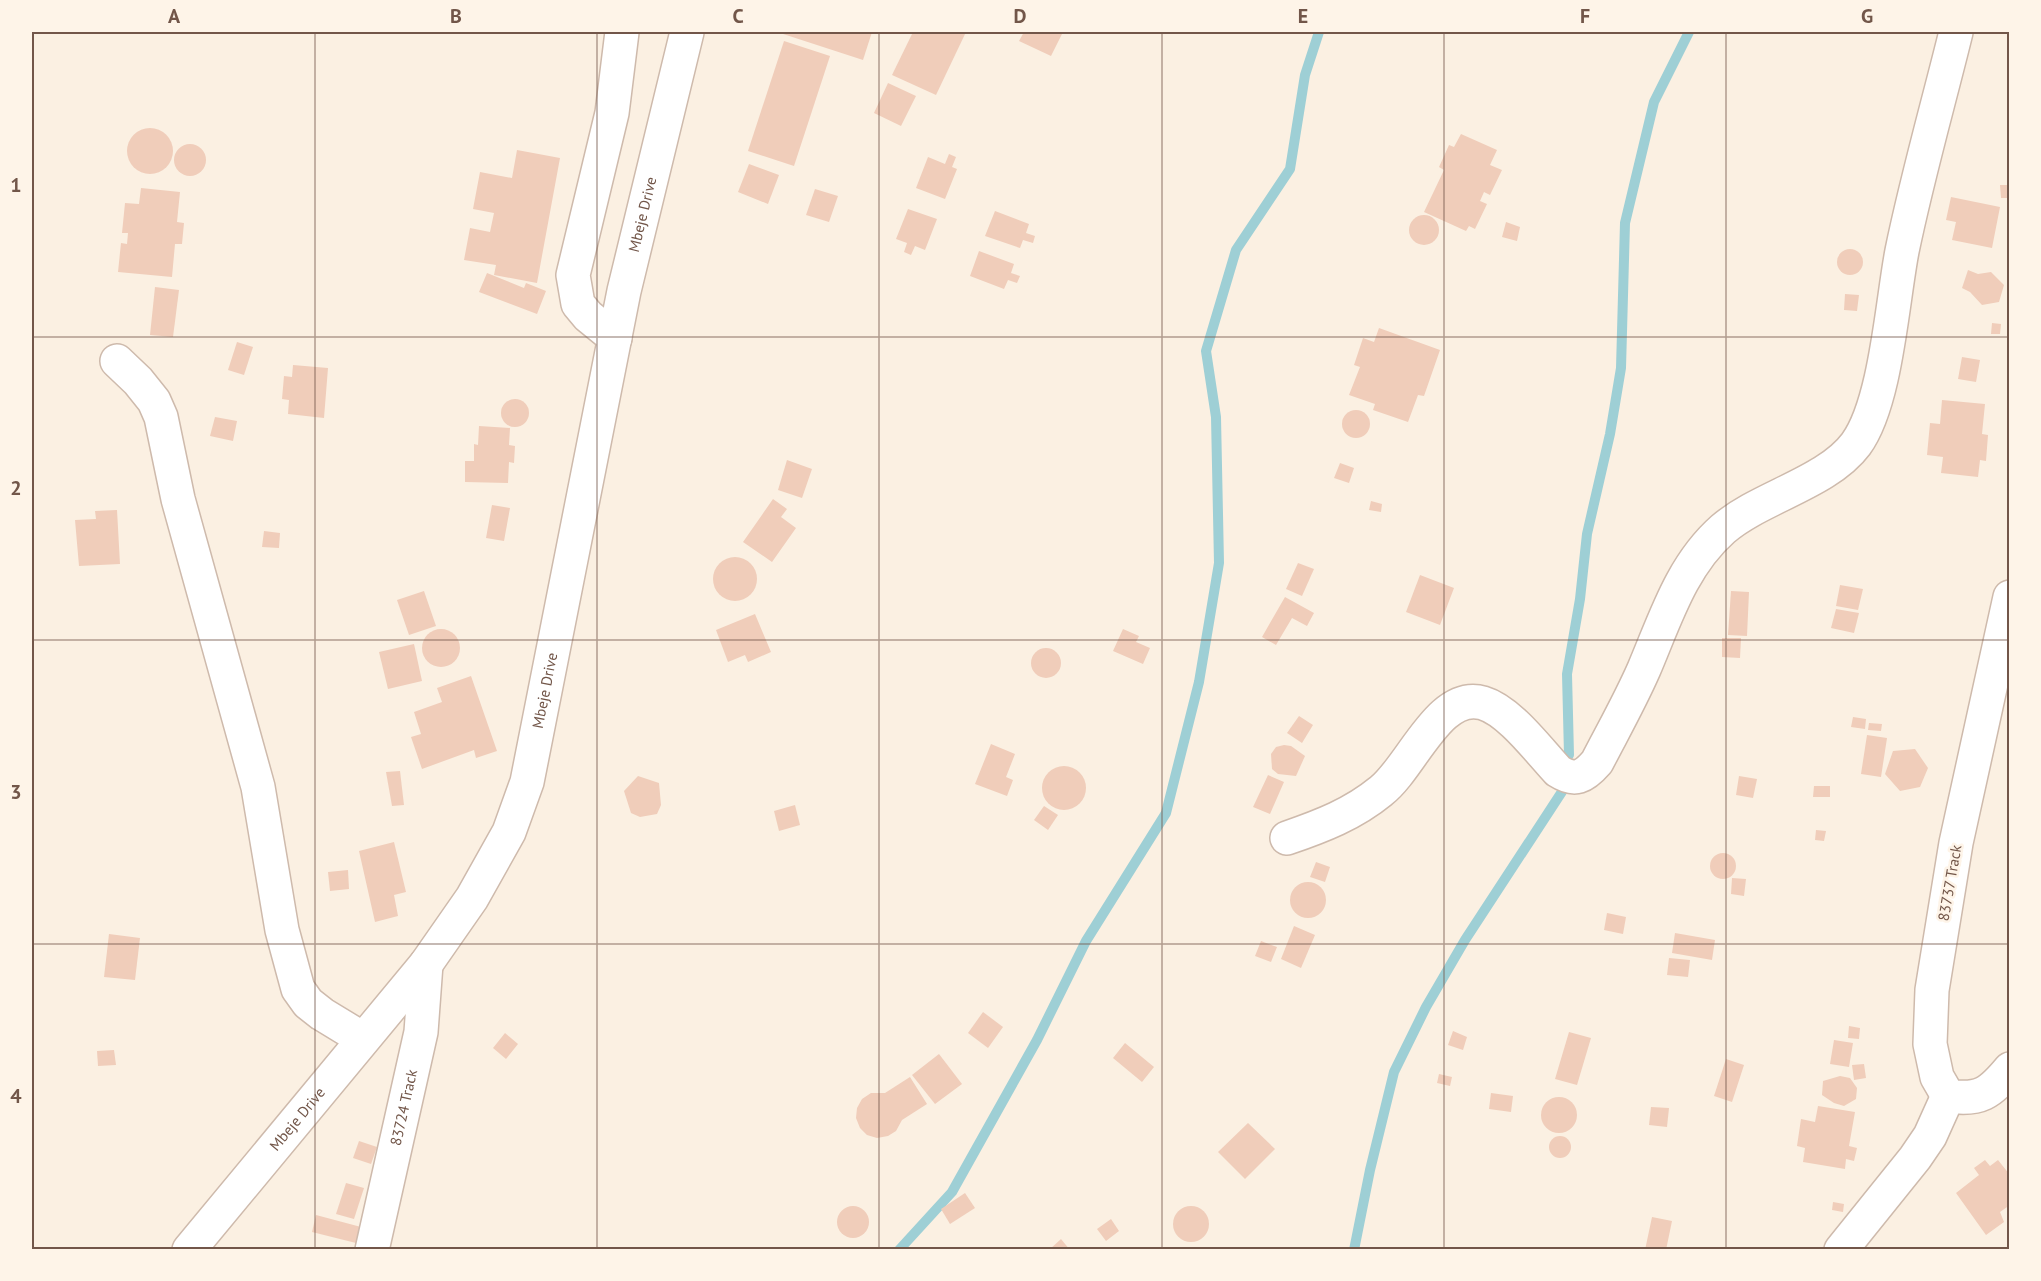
<svg xmlns="http://www.w3.org/2000/svg" width="2041" height="1281" font-family="'PT Sans',sans-serif">
  <rect width="100%" height="100%" fill="#fbf0e2"/>
  <g fill="none" stroke-linecap="round" stroke-linejoin="round">
    <g stroke="#9ecfd5" stroke-width="10">
      <polyline points="1569,755 1567,674 1580,599 1587,534 1610,434 1621,368 1625,223 1654,102 1689,32"/>
      <polyline points="899,1250 952,1192 1037,1040 1086,941 1166,813 1199,682 1219,563 1216,417 1206,351 1236,250 1290,169 1305,75 1319,32"/>
      <polyline points="1354,1250 1370,1170 1394,1072 1426,1007 1465,940 1567,784"/>
    </g>
  </g>
  <g fill="#f0cdba">
    <polygon points="777,32 872,32 863,60"/>
    <polygon points="913,32 966,32 936,95 892,75"/>
    <polygon points="1024,32 1063,32 1051,56 1019,41"/>
    <polygon points="784,41 830,56 794,166 748,151"/>
    <polygon points="888,83 916,96 901,126 874,113"/>
    <circle cx="150" cy="151" r="23"/>
    <polygon points="1461,134 1497,150 1490,165 1502,170 1490,195 1484,192 1480,201 1487,204 1475,229 1469,226 1466,231 1424,212 1444,170 1439,167 1449,145 1454,147"/>
    <circle cx="190" cy="160" r="16"/>
    <polygon points="517,150 560,158 537,283 494,275 496,265 464,260 470,228 490,232 494,213 473,209 480,172 512,178"/>
    <polygon points="949,154 956,157 952,167 957,169 945,199 916,188 928,157 945,164"/>
    <polygon points="749,164 779,175 768,204 738,192"/>
    <polygon points="2000,185 2010,185 2010,198 2001,198"/>
    <polygon points="141,188 180,192 177,222 184,223 182,244 175,244 172,277 118,272 121,243 127,244 128,233 122,233 125,203 139,204"/>
    <polygon points="815,189 838,196 829,222 806,215"/>
    <polygon points="1951,197 2000,207 1992,248 1952,240 1956,222 1946,220"/>
    <polygon points="908,209 937,219 925,250 915,246 911,255 904,252 907,243 896,239"/>
    <polygon points="995,211 1029,224 1026,233 1035,236 1033,243 1023,240 1020,248 985,236"/>
    <circle cx="1424" cy="230" r="15"/>
    <polygon points="1506,222 1520,227 1517,241 1502,237"/>
    <circle cx="1850" cy="262" r="13"/>
    <polygon points="979,251 1014,264 1011,273 1020,276 1017,283 1008,280 1004,289 970,276"/>
    <polygon points="1968,270 1978,274 1991,272 2004,285 1999,302 1982,305 1970,292 1962,288"/>
    <polygon points="487,273 524,288 526,283 546,291 537,314 479,292"/>
    <polygon points="155,287 179,290 173,337 150,335"/>
    <polygon points="1845,294 1859,295 1857,311 1844,310"/>
    <polygon points="1992,323 2001,324 2000,334 1991,334"/>
    <polygon points="1379,328 1440,350 1424,396 1418,395 1408,422 1373,410 1375,404 1349,395 1360,367 1354,365 1363,338 1374,342"/>
    <polygon points="237,342 253,347 244,375 228,370"/>
    <polygon points="1962,357 1980,360 1976,382 1958,379"/>
    <polygon points="293,365 328,368 324,418 288,414 289,400 282,399 284,376 292,377"/>
    <circle cx="515" cy="413" r="14"/>
    <polygon points="1942,400 1985,404 1982,434 1988,435 1986,461 1980,460 1978,477 1941,473 1943,457 1927,455 1930,423 1940,424"/>
    <circle cx="1356" cy="424" r="14"/>
    <polygon points="215,417 237,421 233,441 210,436"/>
    <polygon points="479,426 510,428 509,445 515,446 514,463 509,462 508,483 465,482 465,461 474,461 474,444 478,445"/>
    <polygon points="787,460 812,469 802,498 778,490"/>
    <polygon points="1340,463 1354,468 1349,483 1334,478"/>
    <polygon points="773,499 787,509 781,517 796,528 772,562 743,542"/>
    <polygon points="1371,501 1382,504 1381,512 1369,510"/>
    <polygon points="492,505 510,508 504,541 486,538"/>
    <polygon points="117,510 120,564 79,566 75,520 96,519 95,511"/>
    <polygon points="264,531 280,533 279,548 262,547"/>
    <circle cx="735" cy="579" r="22"/>
    <polygon points="1298,563 1314,569 1302,596 1286,589"/>
    <polygon points="1420,575 1454,588 1440,625 1406,612"/>
    <polygon points="1840,585 1863,589 1858,610 1836,606"/>
    <polygon points="424,591 436,626 409,635 397,600"/>
    <polygon points="1731,591 1749,592 1747,636 1728,635"/>
    <polygon points="1285,597 1314,613 1307,626 1292,618 1276,645 1262,637"/>
    <polygon points="1836,609 1859,613 1854,633 1831,628"/>
    <polygon points="755,614 771,652 748,662 745,655 728,662 716,630"/>
    <polygon points="1123,629 1139,636 1136,642 1150,648 1143,664 1113,651"/>
    <circle cx="441" cy="648" r="19"/>
    <polygon points="1722,638 1741,638 1740,658 1722,657"/>
    <polygon points="414,644 422,681 388,689 379,652"/>
    <circle cx="1046" cy="663" r="15"/>
    <polygon points="471,676 497,751 476,758 474,750 422,769 411,737 421,734 414,712 442,702 437,688"/>
    <polygon points="1299,716 1313,725 1302,743 1287,733"/>
    <polygon points="1853,717 1866,719 1865,729 1851,727"/>
    <polygon points="1869,723 1882,724 1881,731 1868,730"/>
    <polygon points="1867,735 1887,738 1881,777 1861,774"/>
    <polygon points="991,744 1015,754 1006,777 1013,780 1007,796 975,784"/>
    <polygon points="1284,745 1291,746 1305,756 1296,776 1278,774 1272,769 1271,754 1276,747"/>
    <polygon points="1915,749 1928,768 1920,787 1900,791 1885,774 1893,751"/>
    <circle cx="1064" cy="788" r="22"/>
    <polygon points="400,771 404,805 392,806 386,772"/>
    <polygon points="1268,775 1284,782 1270,814 1253,807"/>
    <polygon points="638,776 659,783 661,805 657,814 640,817 631,813 624,791"/>
    <polygon points="1739,776 1757,779 1753,798 1736,795"/>
    <polygon points="1814,786 1830,786 1830,797 1813,797"/>
    <polygon points="795,805 800,825 779,831 774,811"/>
    <polygon points="1044,806 1058,815 1048,830 1034,820"/>
    <polygon points="1816,830 1826,831 1824,841 1815,840"/>
    <polygon points="394,842 406,892 394,895 398,916 375,922 359,851"/>
    <circle cx="1723" cy="866" r="13"/>
    <polygon points="1316,862 1330,867 1325,882 1310,877"/>
    <polygon points="348,870 349,889 330,891 328,872"/>
    <polygon points="1732,878 1746,879 1744,896 1731,894"/>
    <circle cx="1308" cy="900" r="18"/>
    <polygon points="1607,913 1626,917 1623,934 1604,930"/>
    <polygon points="1294,926 1315,935 1301,968 1281,959"/>
    <polygon points="1675,933 1715,940 1712,960 1672,953"/>
    <polygon points="109,934 140,938 135,980 104,977"/>
    <polygon points="1261,941 1277,947 1271,962 1255,956"/>
    <polygon points="1669,958 1690,960 1688,977 1667,975"/>
    <polygon points="983,1012 1003,1027 988,1048 968,1033"/>
    <polygon points="1849,1026 1860,1028 1859,1039 1848,1038"/>
    <polygon points="1453,1031 1467,1037 1463,1050 1448,1045"/>
    <polygon points="1569,1032 1591,1038 1577,1085 1555,1079"/>
    <polygon points="505,1033 518,1044 506,1059 493,1048"/>
    <polygon points="1834,1040 1853,1043 1849,1067 1830,1064"/>
    <polygon points="1125,1043 1154,1067 1142,1082 1113,1058"/>
    <polygon points="114,1050 116,1065 98,1066 97,1051"/>
    <polygon points="939,1054 962,1084 935,1104 912,1075"/>
    <polygon points="1726,1059 1744,1065 1732,1102 1714,1096"/>
    <polygon points="1864,1064 1866,1078 1854,1080 1852,1065"/>
    <polygon points="1439,1074 1452,1077 1450,1086 1437,1083"/>
    <polygon points="1840,1076 1850,1078 1857,1088 1856,1099 1844,1106 1834,1103 1822,1095 1823,1081"/>
    <polygon points="910,1077 927,1104 902,1120 896,1131 888,1136 877,1138 867,1135 860,1128 856,1118 857,1108 862,1099 871,1093 885,1093"/>
    <polygon points="1491,1093 1513,1096 1511,1112 1489,1109"/>
    <circle cx="1559" cy="1115" r="18"/>
    <polygon points="1818,1106 1855,1112 1849,1146 1857,1148 1854,1161 1846,1159 1845,1169 1803,1162 1805,1148 1797,1146 1801,1119 1815,1122"/>
    <polygon points="1651,1107 1669,1108 1667,1127 1649,1125"/>
    <polygon points="1248,1123 1275,1149 1245,1179 1218,1152"/>
    <circle cx="1560" cy="1147" r="11"/>
    <polygon points="359,1141 377,1147 371,1164 353,1158"/>
    <polygon points="1985,1160 1990,1166 1998,1160 2010,1175 2010,1205 2000,1212 2004,1222 1986,1235 1956,1193 1979,1175 1974,1168"/>
    <polygon points="346,1183 364,1188 354,1219 336,1214"/>
    <polygon points="965,1193 975,1208 950,1224 941,1209"/>
    <polygon points="1833,1202 1844,1204 1843,1212 1832,1210"/>
    <circle cx="853" cy="1222" r="16"/>
    <circle cx="1191" cy="1224" r="18"/>
    <polygon points="316,1215 361,1227 356,1243 312,1232"/>
    <polygon points="1652,1217 1672,1221 1666,1250 1645,1250"/>
    <polygon points="1111,1219 1119,1231 1106,1241 1097,1229"/>
    <polygon points="1061,1239 1070,1250 1049,1250"/>
  </g>
  <g fill="none" stroke-linecap="round" stroke-linejoin="round">
    <defs>
      <g id="minor">
        <polyline points="615,338 588,316 578,304 573,275 612,113 622,32"/>
        <polyline points="117,361 138,381 154,401 161,417 178,499 258,787 282,930 298,989 308,1003 322,1014 363,1039"/>
        <path d="M1287,838c35,-12 66,-24 94,-47 31,-24 58,-101 102,-88 27,8 56,48 75,68 17,11 26,6 39,-9 16,-31 33,-61 47,-93 21,-49 37,-103 79,-140 37,-32 104,-46 133,-85 30,-41 36,-141 46,-193 15,-73 36,-146 54,-219"/>
        <path id="s1" d="M372,1250l49,-218 5,-68"/>
        <polyline points="1841,1250 1915,1158 1930,1136 1948,1096"/>
      </g>
      <g id="tertiary">
        <path d="M2010,597l-54,246 -24,147 -2,54 7,33 11,19c32,5 42,-3 62,-27"/>
        <path id="s2" d="M189,1250l237,-286 46,-66 37,-66 18,-50 97,-491 63,-259"/>
      </g>
    </defs>
    <use href="#minor" stroke="#cebaac" stroke-width="36"/>
    <use href="#tertiary" stroke="#cebaac" stroke-width="36"/>
    <use href="#minor" stroke="#fff" stroke-width="33"/>
    <use href="#tertiary" stroke="#fff" stroke-width="33"/>
  </g>
  <path fill="none" stroke="#725649" stroke-width="1.5" stroke-opacity="0.55" d="M315,32v1218M597,32v1218M879,32v1218M1162,32v1218M1444,32v1218M1726,32v1218M32,337h1978M32,640h1978M32,944h1978"/>
  <g text-anchor="middle" stroke-width="5" stroke-linejoin="round" paint-order="stroke">
    <g font-size="15" fill="#725649" stroke="#fef4e8">
      <text dy="5" stroke="none"><textPath href="#s2" startOffset="1160">Mbeje Drive</textPath></text>
      <text dy="5" stroke="none"><textPath href="#s2" startOffset="674">Mbeje Drive</textPath></text>
      <text transform="translate(1950 883) rotate(-80)" y="5">83737 Track</text>
      <text dy="5" stroke="none"><textPath href="#s1" startOffset="146">83724 Track</textPath></text>
      <text dy="5" stroke="none"><textPath href="#s2" startOffset="170">Mbeje Drive</textPath></text>
    </g>
  </g>
  <rect width="2041" height="1281" fill="none" stroke="#fef4e8" stroke-width="66"/>
  <rect x="33" y="33" width="1975" height="1215" fill="none" stroke="#725649" stroke-width="2"/>
  <g font-size="20" text-anchor="middle" font-weight="bold" fill="#725649">
    <text x="174" y="23">A</text>
    <text x="456" y="23">B</text>
    <text x="738" y="23">C</text>
    <text x="1020" y="23">D</text>
    <text x="1303" y="23">E</text>
    <text x="1585" y="23">F</text>
    <text x="1867" y="23">G</text>
    <text x="16" y="192">1</text>
    <text x="16" y="495">2</text>
    <text x="16" y="799">3</text>
    <text x="16" y="1103">4</text>
  </g>
</svg>
